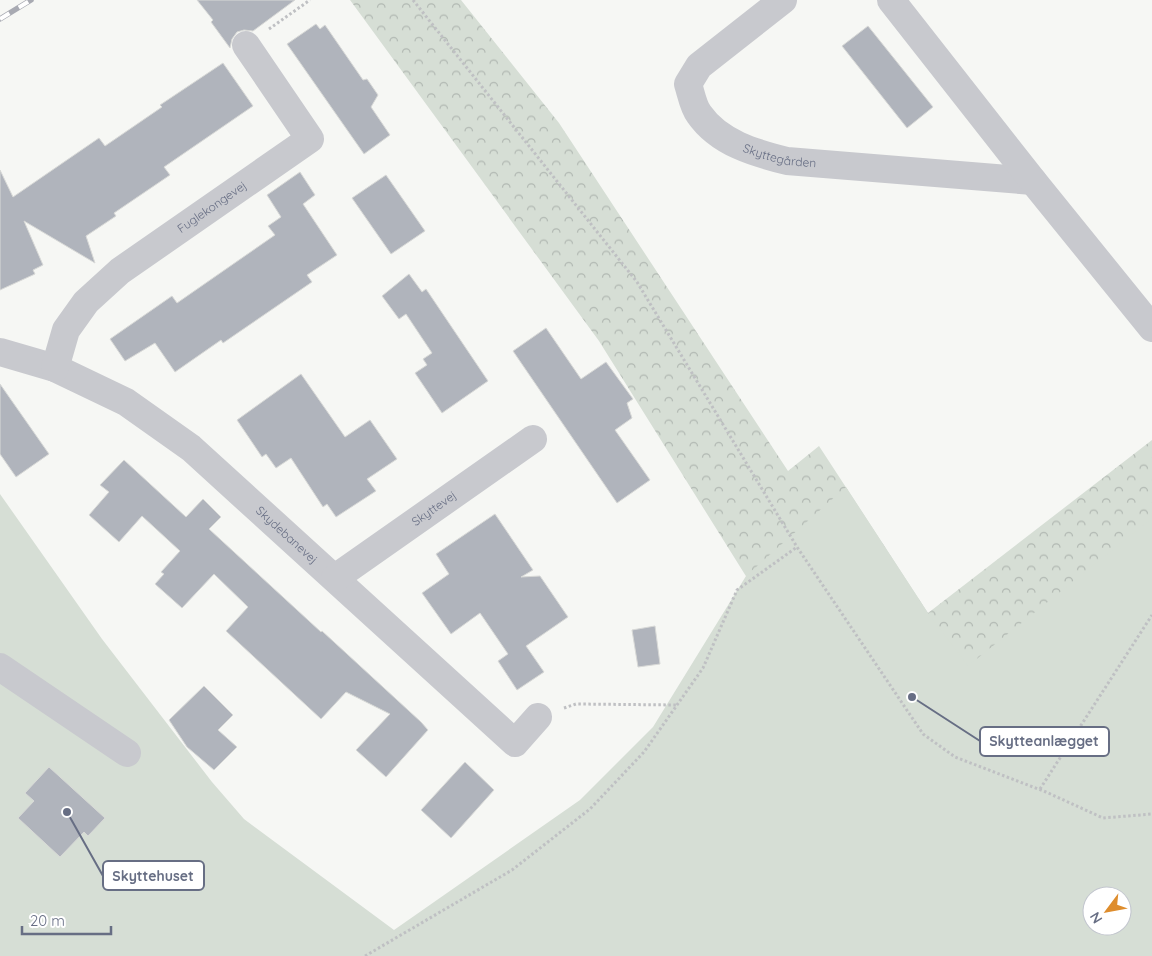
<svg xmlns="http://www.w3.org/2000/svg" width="1152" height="956" font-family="Quicksand,sans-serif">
  <defs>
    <pattern id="forest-crowns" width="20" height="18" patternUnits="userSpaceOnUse" patternTransform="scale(1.25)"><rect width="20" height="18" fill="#d6ded5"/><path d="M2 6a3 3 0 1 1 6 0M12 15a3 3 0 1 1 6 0" fill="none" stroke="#b1b8b2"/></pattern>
  </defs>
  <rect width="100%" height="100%" fill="#f6f7f4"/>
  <polygon fill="url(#forest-crowns)" points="350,0 461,0 559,123 788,471 819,446 928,613 1152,440 1152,603 1005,838 1092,926 997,956 902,826 599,341"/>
  <path fill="#d6ded5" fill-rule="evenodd" d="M846,487l82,126 40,53 184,-148v438h-1152v-462l102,145 110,143 32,37 150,111 186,-130 73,-73 93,-151zM1092,896h30v30h-30z"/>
  <g fill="#b0b4bc" stroke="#d8d9d7">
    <polygon points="197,0 295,0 253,31 244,30 237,32 232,39 230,48 211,22 213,20"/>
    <polygon points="316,24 320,29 325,25 363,80 367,79 378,95 371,107 390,135 364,154 287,44"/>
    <polygon points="868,26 933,107 907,128 842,46"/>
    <polygon points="223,63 253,106 164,167 170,175 114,213 116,216 86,236 95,263 24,221 43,265 33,270 35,274 0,290 0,170 13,197 99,138 105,146 162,107 160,105"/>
    <polygon points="300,172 315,195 303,204 337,255 307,275 312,282 223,343 221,340 175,372 155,343 125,361 110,339 172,296 177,303 275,235 268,226 281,217 267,195"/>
    <polygon points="386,175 425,231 391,254 352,198"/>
    <polygon points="409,274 422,292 426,289 488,381 442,413 415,373 427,365 423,359 432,353 406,314 399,319 382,296"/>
    <polygon points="546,328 581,379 606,362 633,399 627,403 632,418 615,430 650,480 617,503 513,351"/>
    <polygon points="301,374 345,437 370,420 397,459 367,479 376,491 336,517 327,504 323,507 291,458 276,468 266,454 262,457 237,420"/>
    <polygon points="0,384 49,454 16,477 0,454"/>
    <polygon points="124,460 186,517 203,499 221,517 209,529 321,632 322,631 421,722 428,730 386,777 356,750 390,714 346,692 321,719 226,631 248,607 214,574 182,608 155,584 164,574 161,572 180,551 142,516 119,542 89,515 109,492 100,485"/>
    <polygon points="495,514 533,570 521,577 540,576 568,617 526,646 544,672 517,690 498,661 508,654 480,613 451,634 422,593 449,574 436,554"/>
    <polygon points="655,626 660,664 638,667 632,630"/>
    <polygon points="204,686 233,715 218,730 237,747 214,770 187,747 169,720"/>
    <polygon points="465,762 494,790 451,838 421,810"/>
    <polygon points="49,767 105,818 88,836 84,832 60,857 18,818 34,801 25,793"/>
  </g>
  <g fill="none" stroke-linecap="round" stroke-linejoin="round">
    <g stroke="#bfc0c3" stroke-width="3" stroke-dasharray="2.5 2.5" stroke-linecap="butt">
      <polyline points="413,0 637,282 797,547 923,734 955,757 1046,792 1103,818 1152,814"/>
      <polyline points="269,29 310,0"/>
      <polyline points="564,708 576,704 677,705"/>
      <polyline points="1040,789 1152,615"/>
      <polyline points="365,956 512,870 590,809 644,752 703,668 737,590 797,547"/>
    </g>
    <g stroke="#c8c9ce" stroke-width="28">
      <path id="s1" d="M783,0l-84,66 -11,18c3,9 5,22 11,30 20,29 56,39 88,47l246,20"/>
      <polyline points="891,0 1033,181 1152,328"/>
      <path id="s2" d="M0,352l55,16 71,34 65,46 324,295 23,-26"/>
      <path id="s3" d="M55,368l11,-38 20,-28 34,-31 190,-132 -64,-94"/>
      <path id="s4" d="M335,578l198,-139"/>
      <polyline points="0,667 127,753"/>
    </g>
    <defs>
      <polyline id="rail" points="0,19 31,0"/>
    </defs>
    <use href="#rail" stroke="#a8aab2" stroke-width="5.5"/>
    <use href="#rail" stroke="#fff" stroke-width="4" stroke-dasharray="11" stroke-linecap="butt"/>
  </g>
  <g text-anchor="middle" stroke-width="5" stroke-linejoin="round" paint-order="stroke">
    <g font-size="12" fill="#676e84" stroke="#fff">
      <text dy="4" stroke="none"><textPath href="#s1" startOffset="254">Skyttegården</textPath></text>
      <text dy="4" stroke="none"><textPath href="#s3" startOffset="232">Fuglekongevej</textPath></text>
      <text dy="4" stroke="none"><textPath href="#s4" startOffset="121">Skyttevej</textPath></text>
      <text dy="4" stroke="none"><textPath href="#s2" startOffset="345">Skydebanevej</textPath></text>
    </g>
  </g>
  <path fill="none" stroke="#676e84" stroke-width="2" d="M912 697L980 741M67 812L103 876"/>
  <g fill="#676e84" stroke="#fff" stroke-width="2">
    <circle cx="912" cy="697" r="5"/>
    <circle cx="67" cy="812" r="5"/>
  </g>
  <g fill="#fff" stroke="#676e84" stroke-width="2">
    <rect x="980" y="727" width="129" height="29" rx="5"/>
    <rect x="103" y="861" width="101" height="29" rx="5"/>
  </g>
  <g font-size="14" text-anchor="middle" font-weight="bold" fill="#676e84">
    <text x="1044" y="746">Skytteanlægget</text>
    <text x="153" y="881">Skyttehuset</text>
  </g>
  <g transform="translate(1107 911) rotate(238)"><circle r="24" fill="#ffffff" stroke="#c2c5ce"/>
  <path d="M0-4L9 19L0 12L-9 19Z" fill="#de8d2d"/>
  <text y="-8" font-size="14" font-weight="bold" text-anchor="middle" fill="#676e84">N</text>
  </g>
  <path d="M22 926v8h89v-8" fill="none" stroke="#676e84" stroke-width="2.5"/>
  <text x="30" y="926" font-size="15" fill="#676e84" stroke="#ffffff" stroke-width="4" paint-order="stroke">20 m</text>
</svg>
